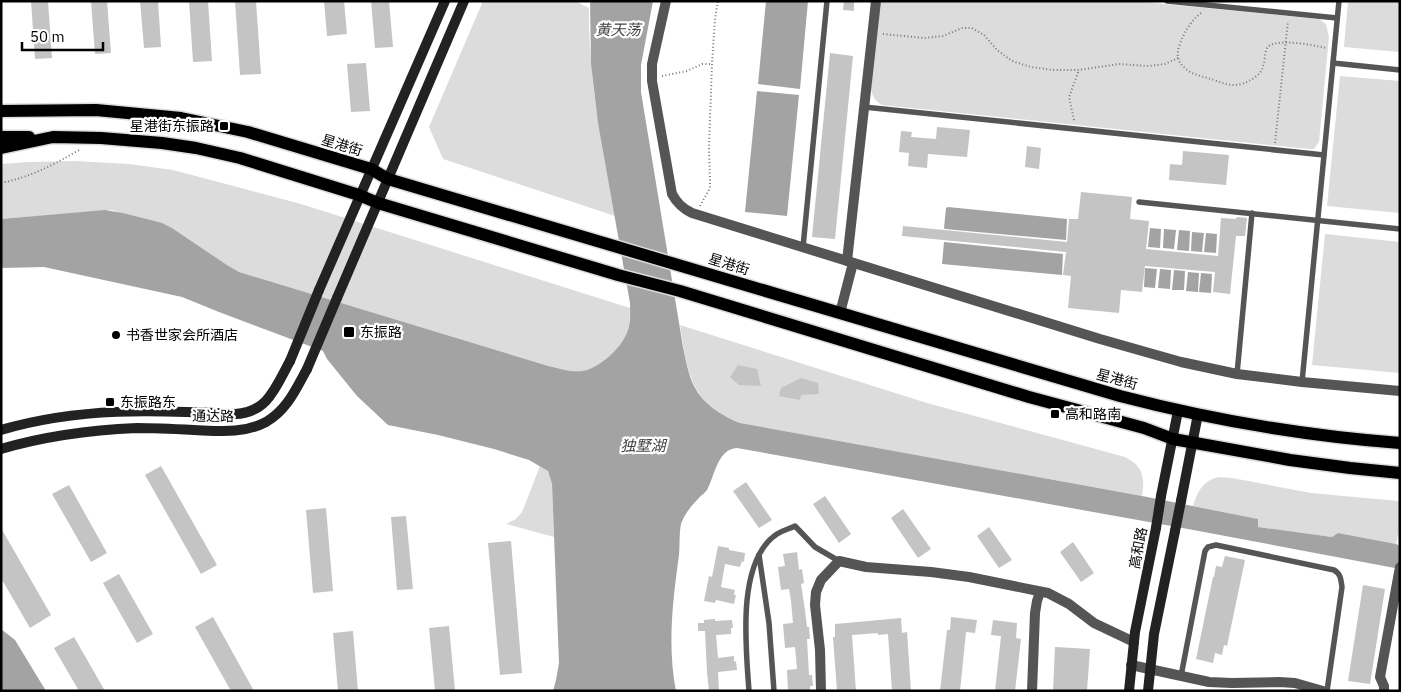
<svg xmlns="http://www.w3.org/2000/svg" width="1401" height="692" font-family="'IBM Plex Sans','Noto Sans SC',sans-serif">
  <rect width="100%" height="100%" fill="#fff"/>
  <g fill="#dcdcdc">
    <path d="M483,1h92l14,7c-1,70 14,140 26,208l-172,-57 -14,-32z"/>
    <path d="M880,1h253l186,18 7,5 3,13 -10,105 -5,7h-5l-427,-44c-7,-4 -10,-9 -11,-17z"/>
    <polygon points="1348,1 1400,1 1400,52 1344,47"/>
    <polygon points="1340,76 1400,81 1400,213 1327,206"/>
    <path d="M76,161l53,3 44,6 128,34 329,104c0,8 0,16 -2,23 -7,17 -24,34 -41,39 -13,4 -29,-2 -42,-5l-306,-93 -12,-7 -55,-37 -60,-18 -111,9v-55l28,-2z"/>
    <polygon points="1325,234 1400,242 1400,373 1312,365"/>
    <path d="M680,325l247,78 198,54c18,9 20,20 17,39l-402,-73c-51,-21 -52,-50 -60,-98z"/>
    <polygon points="540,466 548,471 552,484 554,537 506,524 516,519 522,512"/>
    <path d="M1218,477l14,1 79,15 87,8 2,2v24l-4,17 -58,-11 -6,4 -75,-10v-8l-64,-13c5,-15 9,-24 25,-29z"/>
  </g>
  <g fill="#a3a3a3">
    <path d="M590,1h63l-12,64v27l42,255c3,13 5,27 11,39 9,18 28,30 46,37l402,73 116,23v8l74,10 6,-4 58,11 4,2v23l-212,-40 -451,-81c-19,1 -22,26 -29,40 -2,5 -7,7 -10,11 -7,7 -14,16 -17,25 -2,10 -1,21 -2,31 -6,44 -12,91 -3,136h-123l3,-11 3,-17 -7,-179 -4,-13 -19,-11 -35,-11 -56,-14 -50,-10 -31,-29 -30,-37 -4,-8 -104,-39 -37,-15 -138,-30 -43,1v-49l104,-9 18,3 39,10 10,5 55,37 12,7 306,93c13,3 29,9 42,5 17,-6 36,-24 41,-40 3,-9 2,-18 2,-27l-32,-180 -7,-59z"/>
    <polygon points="766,1 808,1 800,89 758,84"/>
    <polygon points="757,91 799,95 787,216 745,212"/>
    <polygon points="948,207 1067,219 1066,240 945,229 944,228 946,208"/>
    <polygon points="1150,228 1161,229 1160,248 1148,247"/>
    <polygon points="1164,229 1176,230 1174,249 1163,248"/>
    <polygon points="1179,230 1190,231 1189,251 1177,250"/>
    <polygon points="1192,232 1204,233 1202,252 1191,251"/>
    <polygon points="1206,233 1217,234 1216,253 1204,252"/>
    <polygon points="944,242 1063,254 1062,275 942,264"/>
    <polygon points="1145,268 1157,269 1155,288 1144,287"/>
    <polygon points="1160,269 1171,270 1170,289 1158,288"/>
    <polygon points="1174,270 1185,271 1184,290 1172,290"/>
    <polygon points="1188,272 1199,273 1198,292 1186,291"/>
    <polygon points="1201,273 1212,274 1211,293 1199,292"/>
    <polygon points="1,629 15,640 46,691 1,691"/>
  </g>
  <g fill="#c4c4c4">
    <polygon points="31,1 48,1 52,58 35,59"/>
    <polygon points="91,1 107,1 111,53 95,54"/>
    <polygon points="140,1 158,1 161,47 144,48"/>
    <polygon points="189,1 208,1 212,61 193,62"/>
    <polygon points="235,1 256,1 261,74 240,75"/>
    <polygon points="324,1 344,1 347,34 327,36"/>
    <polygon points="371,1 389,1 393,47 375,48"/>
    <polygon points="844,1 854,1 854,11 843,10"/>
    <polygon points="830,53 853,56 835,239 812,237"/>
    <polygon points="366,63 370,111 351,112 347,64"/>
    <polygon points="937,127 970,130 967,157 928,154 927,168 908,166 909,153 899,152 901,131 912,132 911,137 936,139"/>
    <polygon points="1027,146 1041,148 1039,169 1025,167"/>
    <polygon points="1183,151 1229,155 1226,185 1169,180 1170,164 1182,165"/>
    <polygon points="1081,192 1132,197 1130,219 1149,221 1146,249 1218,256 1221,218 1236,219 1237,217 1247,218 1245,236 1236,236 1230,294 1213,292 1215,272 1145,266 1142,292 1121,290 1119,313 1068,308 1071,276 1063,275 1066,252 902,236 903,226 1067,242 1069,219 1078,219"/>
    <polygon points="738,365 757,369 761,386 739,385 730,377"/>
    <polygon points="801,378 818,383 819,394 801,395 800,400 779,396 781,388"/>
    <polygon points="161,466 217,565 201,574 145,475"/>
    <polygon points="746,482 772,520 759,528 733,491"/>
    <polygon points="69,485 107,553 91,562 52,494"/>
    <polygon points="825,496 851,534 839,543 813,504"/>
    <polygon points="326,508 333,591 313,593 306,510"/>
    <polygon points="903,509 931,549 918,558 891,518"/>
    <polygon points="406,516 413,589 397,590 391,517"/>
    <polygon points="989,527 1012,560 999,568 977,536"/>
    <polygon points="1,528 51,615 30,628 1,578"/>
    <polygon points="511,541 522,673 500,675 488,543"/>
    <polygon points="1073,542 1094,573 1081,582 1060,552"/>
    <polygon points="718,546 729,548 729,550 745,553 744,562 742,561 740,567 725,564 721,587 735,590 734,595 736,595 734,604 716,600 715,603 704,601 709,576 712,577"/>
    <polygon points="797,552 799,570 802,569 804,583 801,584 805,610 807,627 809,627 810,639 807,639 809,675 812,675 813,686 810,686 810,691 788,691 787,670 797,669 795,647 785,648 783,624 793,623 791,601 789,589 781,590 778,567 785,566 783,554"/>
    <polygon points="1225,556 1245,560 1227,646 1224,645 1222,655 1215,653 1213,663 1196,659 1213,577 1214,577 1216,566 1222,567"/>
    <polygon points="119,574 153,634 137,643 103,583"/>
    <polygon points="1363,585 1385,589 1370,684 1348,681"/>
    <polygon points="213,617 254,691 231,691 195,627"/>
    <polygon points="951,617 977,620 975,633 966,632 960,691 940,691 947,630 950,630"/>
    <polygon points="901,618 902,633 907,632 911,691 892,691 888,634 878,635 878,633 852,635 856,691 837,691 833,637 835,637 835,624"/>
    <polygon points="715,619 715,621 732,620 733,628 731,628 731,634 716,635 718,658 734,656 734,662 736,661 737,670 718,672 719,691 709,691 707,672 705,631 698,631 698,623 704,623 704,620"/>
    <polygon points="993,620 1017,623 1016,638 1021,639 1015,691 995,691 1001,636 991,635"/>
    <polygon points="449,626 455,691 435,691 429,628"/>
    <polygon points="353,631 358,691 338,691 333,633"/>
    <polygon points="74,637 105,691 79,691 54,648"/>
    <polygon points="1055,647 1090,649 1087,691 1053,691"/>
  </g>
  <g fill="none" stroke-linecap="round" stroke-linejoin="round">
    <defs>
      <g id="primary">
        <path d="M1,111l95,-1 85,8 67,14 123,37 17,10 732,217c92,24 186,40 280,47"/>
        <polyline points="1,137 29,137"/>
        <polyline points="1,148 53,137 101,138 162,143 196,148 240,158 359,195 378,203 618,275 680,291 1029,397 1144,428 1173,439 1290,460 1350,468 1400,473"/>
      </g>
    </defs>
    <use href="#primary" stroke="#dbdbdb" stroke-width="15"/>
    <g stroke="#777" stroke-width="2" stroke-dasharray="1 2.5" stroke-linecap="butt">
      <path d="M1201,13c-10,8 -17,19 -21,31 -4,10 -3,18 5,24 7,7 20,9 29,12 16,6 24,8 40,-2 4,-3 8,-6 9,-12 3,-7 0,-20 10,-22 17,-4 37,1 54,4"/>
      <polyline points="883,34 925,38 933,37 943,36 962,28 972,28 984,35 997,50 1012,61 1031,67 1053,70 1079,70 1119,64 1149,66 1165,64 1178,58"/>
      <polyline points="662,76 687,71 702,64 712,64"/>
      <polyline points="1074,120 1069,97 1079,70"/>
      <polyline points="1275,143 1288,21"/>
      <path d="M1,183c30,-6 52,-18 78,-33"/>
      <polyline points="700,206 710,188 710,182 709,147 712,64 715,18 718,1"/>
    </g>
    <g stroke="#555" stroke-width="5.5">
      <polyline points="1167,1 1337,18"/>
      <polyline points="1333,63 1400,70"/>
      <polyline points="864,107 1324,155"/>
      <polyline points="1139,202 1400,229"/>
      <polyline points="803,247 827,1"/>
      <polyline points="1237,374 1252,213"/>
      <polyline points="1302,382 1339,1"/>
      <polyline points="759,555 769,623 774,691"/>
      <path d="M1181,676l24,-125 3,-4 8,-2 118,25c7,4 7,10 8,17l-15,104"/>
      <path d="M749,691c-3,-43 -13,-130 28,-157 6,-4 12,-5 18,-8l20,21 24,14"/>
    </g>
    <g stroke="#555" stroke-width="10">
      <path d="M666,1l-14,63v17l20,113c5,9 10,14 20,19l408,126 81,23 56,12 65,8 98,9"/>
      <polyline points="847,261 876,1"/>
      <polyline points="840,313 853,263"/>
      <polyline points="1131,665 1209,682 1232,683 1279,682 1295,683 1323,691"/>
      <polyline points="821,691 820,650 815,605 816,592 821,580 839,561 866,567 931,572 969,577 1048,593 1069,604 1094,623 1134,642"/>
      <polyline points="1032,691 1035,613 1037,601 1040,592"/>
      <polyline points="1384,691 1384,686 1380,677 1400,567"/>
    </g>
    <g stroke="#222" stroke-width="10">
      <polyline points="319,290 445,1"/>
      <polyline points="337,298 464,1"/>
      <path d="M1,430c78,-23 154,-20 234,-16 33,-1 41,-28 55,-53"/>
      <path d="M1,449c44,-13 90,-19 136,-21 19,0 38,1 57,2 25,1 49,4 72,-8 21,-12 30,-33 41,-53"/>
      <polyline points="1161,496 1178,411"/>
      <polyline points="1181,501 1198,414"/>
      <polyline points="1129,691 1135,632 1156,528"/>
      <polyline points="1148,691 1154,634 1175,531"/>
    </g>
    <use href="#primary" stroke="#000" stroke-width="12"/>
    <g stroke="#222" stroke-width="10">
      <polyline points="290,361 319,290"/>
      <polyline points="307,369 337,298"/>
      <polyline points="1156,528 1161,496"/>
      <polyline points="1175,531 1181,501"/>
    </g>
  </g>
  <g fill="#000" stroke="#fff" stroke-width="2">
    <rect x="219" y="121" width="10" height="10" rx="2.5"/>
    <rect x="343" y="326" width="12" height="12" rx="2.5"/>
    <circle cx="116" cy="335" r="5"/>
    <rect x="105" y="397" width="10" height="10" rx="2.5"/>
    <rect x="1050" y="409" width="10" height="10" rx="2.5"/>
  </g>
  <g text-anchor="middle" stroke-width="4.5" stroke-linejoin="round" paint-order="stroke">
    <g font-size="14" fill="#000" stroke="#fff" text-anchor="start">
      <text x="214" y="131" text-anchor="end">星港街东振路</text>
      <text x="360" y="337">东振路</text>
      <text x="126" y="340">书香世家会所酒店</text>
      <text x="120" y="407">东振路东</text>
      <text x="1065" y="419">高和路南</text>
    </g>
    <g font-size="14" fill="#000" stroke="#fff">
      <text transform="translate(342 145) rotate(17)" y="5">星港街</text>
      <text transform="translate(729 264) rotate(17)" y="5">星港街</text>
      <text transform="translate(1117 379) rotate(15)" y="5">星港街</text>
      <text transform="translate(213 416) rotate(1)" y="5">通达路</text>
      <text transform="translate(1138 548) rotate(-79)" y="5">高和路</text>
    </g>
    <g font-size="15" font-style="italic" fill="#444" stroke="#fff">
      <text x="618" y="35">黄天荡</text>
      <text x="643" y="451">独墅湖</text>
    </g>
  </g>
  <rect width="1401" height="692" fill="none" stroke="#000000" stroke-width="5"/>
  <path d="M22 42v8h81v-8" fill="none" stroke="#000000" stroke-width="2.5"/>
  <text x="30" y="42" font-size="15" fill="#000000" stroke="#ffffff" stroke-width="4" paint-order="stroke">50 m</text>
</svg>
